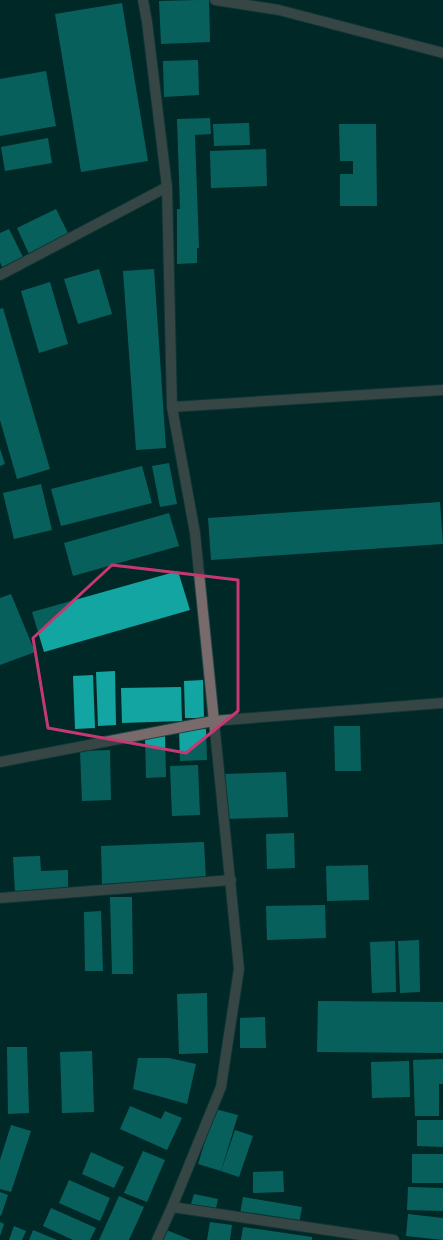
<svg xmlns="http://www.w3.org/2000/svg" width="443" height="1240" font-family="'Golos Text',sans-serif">
  <rect width="100%" height="100%" fill="#002827"/>
  <g fill="#12a5a1">
    <polygon points="198,0 209,0 210,42 161,44 159,1"/>
    <polygon points="122,3 148,161 81,172 55,14"/>
    <polygon points="198,60 199,95 164,97 163,61"/>
    <polygon points="46,71 56,126 0,136 0,79"/>
    <polygon points="210,118 211,134 195,135 199,248 197,248 197,263 177,264 177,209 180,209 177,119"/>
    <polygon points="249,123 250,145 214,146 213,124"/>
    <polygon points="339,124 376,124 377,206 340,206 340,174 353,174 353,161 340,161"/>
    <polygon points="48,138 52,163 5,171 1,147"/>
    <polygon points="266,149 267,186 211,188 210,151"/>
    <polygon points="56,209 69,235 29,254 17,228"/>
    <polygon points="9,229 23,257 2,267 0,262 0,233"/>
    <polygon points="99,269 112,314 78,324 64,279"/>
    <polygon points="154,269 166,448 136,450 123,271"/>
    <polygon points="50,282 68,344 39,353 21,291"/>
    <polygon points="3,308 50,469 17,479 0,420 0,309"/>
    <polygon points="0,449 5,464 0,466"/>
    <polygon points="169,463 177,504 160,507 152,466"/>
    <polygon points="142,466 152,503 61,526 51,489"/>
    <polygon points="41,484 52,530 14,539 3,493"/>
    <polygon points="440,502 443,544 211,560 208,518"/>
    <polygon points="169,513 179,546 73,576 64,543"/>
    <polygon points="178,571 190,610 44,652 32,612"/>
    <polygon points="11,594 35,652 0,665 0,598"/>
    <polygon points="115,671 116,725 98,726 96,672"/>
    <polygon points="93,675 95,728 75,729 73,676"/>
    <polygon points="203,680 204,718 185,718 184,681"/>
    <polygon points="181,687 182,721 122,723 121,688"/>
    <polygon points="334,726 360,726 361,771 335,771"/>
    <polygon points="206,729 207,760 180,761 179,730"/>
    <polygon points="165,736 166,777 146,778 145,737"/>
    <polygon points="110,750 111,800 82,801 80,751"/>
    <polygon points="198,765 200,815 172,816 170,766"/>
    <polygon points="286,772 288,817 225,819 223,774"/>
    <polygon points="294,833 295,868 267,869 266,834"/>
    <polygon points="204,842 206,880 102,884 101,846"/>
    <polygon points="40,856 41,871 68,870 68,890 15,892 13,857"/>
    <polygon points="368,865 369,900 327,901 326,866"/>
    <polygon points="110,897 132,897 133,974 112,974"/>
    <polygon points="325,905 326,938 267,940 266,906"/>
    <polygon points="101,911 103,971 85,971 84,912"/>
    <polygon points="419,940 420,992 400,993 398,941"/>
    <polygon points="395,941 396,992 372,993 370,942"/>
    <polygon points="207,993 208,1053 179,1054 177,994"/>
    <polygon points="318,1001 443,1002 443,1053 317,1052"/>
    <polygon points="265,1017 266,1048 240,1048 240,1018"/>
    <polygon points="7,1047 27,1047 29,1113 8,1114"/>
    <polygon points="92,1051 94,1112 62,1113 60,1052"/>
    <polygon points="138,1058 169,1058 196,1064 187,1104 133,1089"/>
    <polygon points="443,1059 443,1084 439,1084 439,1116 415,1116 413,1060"/>
    <polygon points="409,1061 410,1097 372,1098 371,1062"/>
    <polygon points="130,1106 161,1119 165,1111 182,1118 167,1150 120,1129"/>
    <polygon points="215,1109 238,1115 221,1171 198,1164"/>
    <polygon points="417,1120 443,1120 443,1147 417,1146"/>
    <polygon points="11,1125 31,1131 11,1192 0,1189 0,1160"/>
    <polygon points="235,1130 253,1136 239,1177 221,1171"/>
    <polygon points="143,1151 165,1160 147,1202 124,1193"/>
    <polygon points="91,1152 124,1167 114,1188 82,1174"/>
    <rect x="412" y="1154" width="31" height="29"/>
    <polygon points="283,1171 284,1192 253,1193 253,1172"/>
    <polygon points="69,1180 110,1198 100,1221 59,1203"/>
    <polygon points="408,1187 443,1188 443,1211 407,1210"/>
    <polygon points="0,1192 8,1195 1,1216 0,1215"/>
    <polygon points="194,1194 218,1199 215,1213 190,1207"/>
    <polygon points="119,1196 144,1207 129,1240 99,1240"/>
    <polygon points="243,1197 302,1207 299,1224 240,1214"/>
    <polygon points="51,1208 96,1228 90,1240 73,1240 43,1226"/>
    <polygon points="408,1214 443,1218 443,1240 406,1236"/>
    <polygon points="0,1222 4,1224 0,1236"/>
    <polygon points="210,1222 232,1225 230,1240 207,1240"/>
    <polygon points="14,1226 26,1231 22,1240 9,1240"/>
    <polygon points="243,1227 312,1237 312,1240 241,1240"/>
    <polygon points="164,1229 191,1240 160,1240"/>
    <polygon points="33,1230 57,1240 29,1240"/>
  </g>
  <g fill="none" stroke-linecap="round" stroke-linejoin="round">
    <defs>
      <g id="minor">
        <polyline points="143,0 147,22 167,187 172,407 195,533 239,969 221,1087 172,1207 157,1240"/>
        <polyline points="215,0 279,10 443,53"/>
        <polyline points="0,275 167,187"/>
        <polyline points="172,407 443,390"/>
        <polyline points="0,762 213,721 443,703"/>
        <polyline points="0,898 231,880"/>
        <polyline points="172,1207 394,1240"/>
      </g>
    </defs>
    <use href="#minor" stroke="#1e4443" stroke-width="12"/>
    <use href="#minor" stroke="#796a6c" stroke-width="10"/>
  </g>
  <path d="M0 0H443V1240H0ZM112,565l126,15v131l-52,42 -138,-25 -15,-90z" fill="#002827" fill-opacity=".55" fill-rule="evenodd"/>
  <path fill="none" stroke="#c53871" stroke-width="3" stroke-linejoin="round" d="M112,565l126,15v131l-52,42 -138,-25 -15,-90z"/>
</svg>
